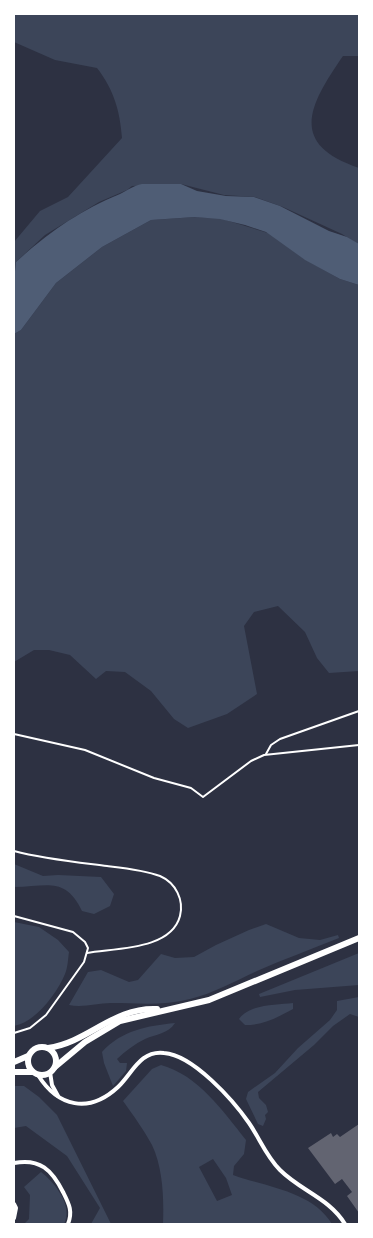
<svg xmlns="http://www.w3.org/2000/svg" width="373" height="1238" font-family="'IBM Plex Serif',serif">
  <rect width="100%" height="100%" fill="#2d3142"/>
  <g fill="#3c4559" fill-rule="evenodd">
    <path d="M14,14h345v42h-16c-33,48 -56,88 16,112v77l-17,-11 -59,-27 -28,-10 -31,-2 -43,-11 -49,2 -5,4 -28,12 -54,33 -29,27 -2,18v-38l26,-31 28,-14 54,-59c-2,-27 -8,-48 -25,-70l-42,-8 -41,-18z"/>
    <polygon points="196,217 219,218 268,233 304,259 340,279 359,285 359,671 329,673 317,658 305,632 278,606 254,612 244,626 257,694 227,714 188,728 174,719 151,691 125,672 106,671 96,679 70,655 49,650 34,650 14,662 14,334 21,330 56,283 102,247 151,220"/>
    <path d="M14,864l29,12 15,-1 43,2 13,17 -4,12 -16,8 -12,-3c-17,-35 -35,-24 -68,-24z"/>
    <path d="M14,922l25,5 19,13 11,12c-1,6 -1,15 -4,22 -8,19 -29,48 -51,52z"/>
    <path d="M266,924l33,14 21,2 18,-5 1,3c-27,11 -55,21 -82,33 -22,10 -43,22 -67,28 -26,7 -52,4 -79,4 -14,0 -28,5 -42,2l19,-33 13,-2 28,12 9,-2 23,-26 14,4 19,-1 22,-12 33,-15z"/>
    <polygon points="359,953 359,985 295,990 260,997 259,994"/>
    <polygon points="359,997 359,1017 350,1014 333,1026 314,1045 258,1092 259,1098 266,1105 268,1112 265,1115 266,1119 263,1126 258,1124 246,1099 248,1092 275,1073 298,1048 330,1020 337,1010 337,1001"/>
    <path d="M293,1003v6c-17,9 -29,16 -48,16l-6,-6c10,-15 38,-14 54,-16z"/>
    <path d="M175,1023c-7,11 -19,11 -30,16 -10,5 -20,12 -28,20l3,4h7l-1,8 -13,15 -9,-23 -2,-11c20,-22 45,-26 73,-29z"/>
    <path d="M161,1065c37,10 62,46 85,75l-2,14 -10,12 -1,9c33,12 79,16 99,49h-169c1,-25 0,-56 -11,-79 -8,-15 -19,-30 -29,-44l29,-32zM213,1159l13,19 6,17 -15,6 -18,-34z"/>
    <polygon points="14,1086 24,1086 39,1097 57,1115 111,1224 91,1224 100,1208 67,1156 26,1126 14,1128"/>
    <path d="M41,1172c13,10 33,34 23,52h-40l5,-5 1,-24 -6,-8z"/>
  </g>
  <path fill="#4f5d75" d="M142,184h39l16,7 29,5 28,1 26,9 49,25 18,6 12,7v41l-19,-6 -35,-19 -39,-28 -21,-7 -25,-6 -25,-2 -44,3 -49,27 -46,36 -35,47 -7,4v-54l2,-18c33,-30 63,-51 104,-68 8,-4 13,-8 22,-10z"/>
  <polygon fill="#626471" points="359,1124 359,1213 347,1196 352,1192 342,1179 335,1184 308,1148 331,1133 333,1137 337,1134 340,1137"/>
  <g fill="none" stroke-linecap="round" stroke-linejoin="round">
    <g stroke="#fff" stroke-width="2">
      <polyline points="14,734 85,750 154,778 191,788 203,797 251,761 264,755 359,745"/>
      <polyline points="266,754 271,745 280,739 359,711"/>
      <path d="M14,851c30,8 61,11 93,15 17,2 37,4 53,10 16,7 24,24 20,40 -9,34 -64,32 -93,37"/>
      <polyline points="14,916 73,932 85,942 88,948 84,962 46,1015 30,1028 14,1033"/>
    </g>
    <g stroke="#fff" stroke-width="4">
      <polyline points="50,1072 52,1085 58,1096"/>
      <path d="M38,1075c20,32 51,39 80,12 14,-13 22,-37 46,-34 29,2 69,47 85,70 11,16 17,33 31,47 21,21 49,28 65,54"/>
      <path d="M14,1163c26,-5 38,7 49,29 6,12 10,19 5,32"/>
      <polyline points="14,1204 16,1208 14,1218"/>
    </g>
    <g stroke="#fff" stroke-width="6">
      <circle cx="42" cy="1061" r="14"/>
      <path d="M48,1048c41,-6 65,-41 109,-39"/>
      <polyline points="14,1062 28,1056"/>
      <polyline points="55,1067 85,1042 120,1021 209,1000 359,938"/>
      <polyline points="14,1072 32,1072"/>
    </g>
  </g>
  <rect width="373" height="1238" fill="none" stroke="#ffffff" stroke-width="30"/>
</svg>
